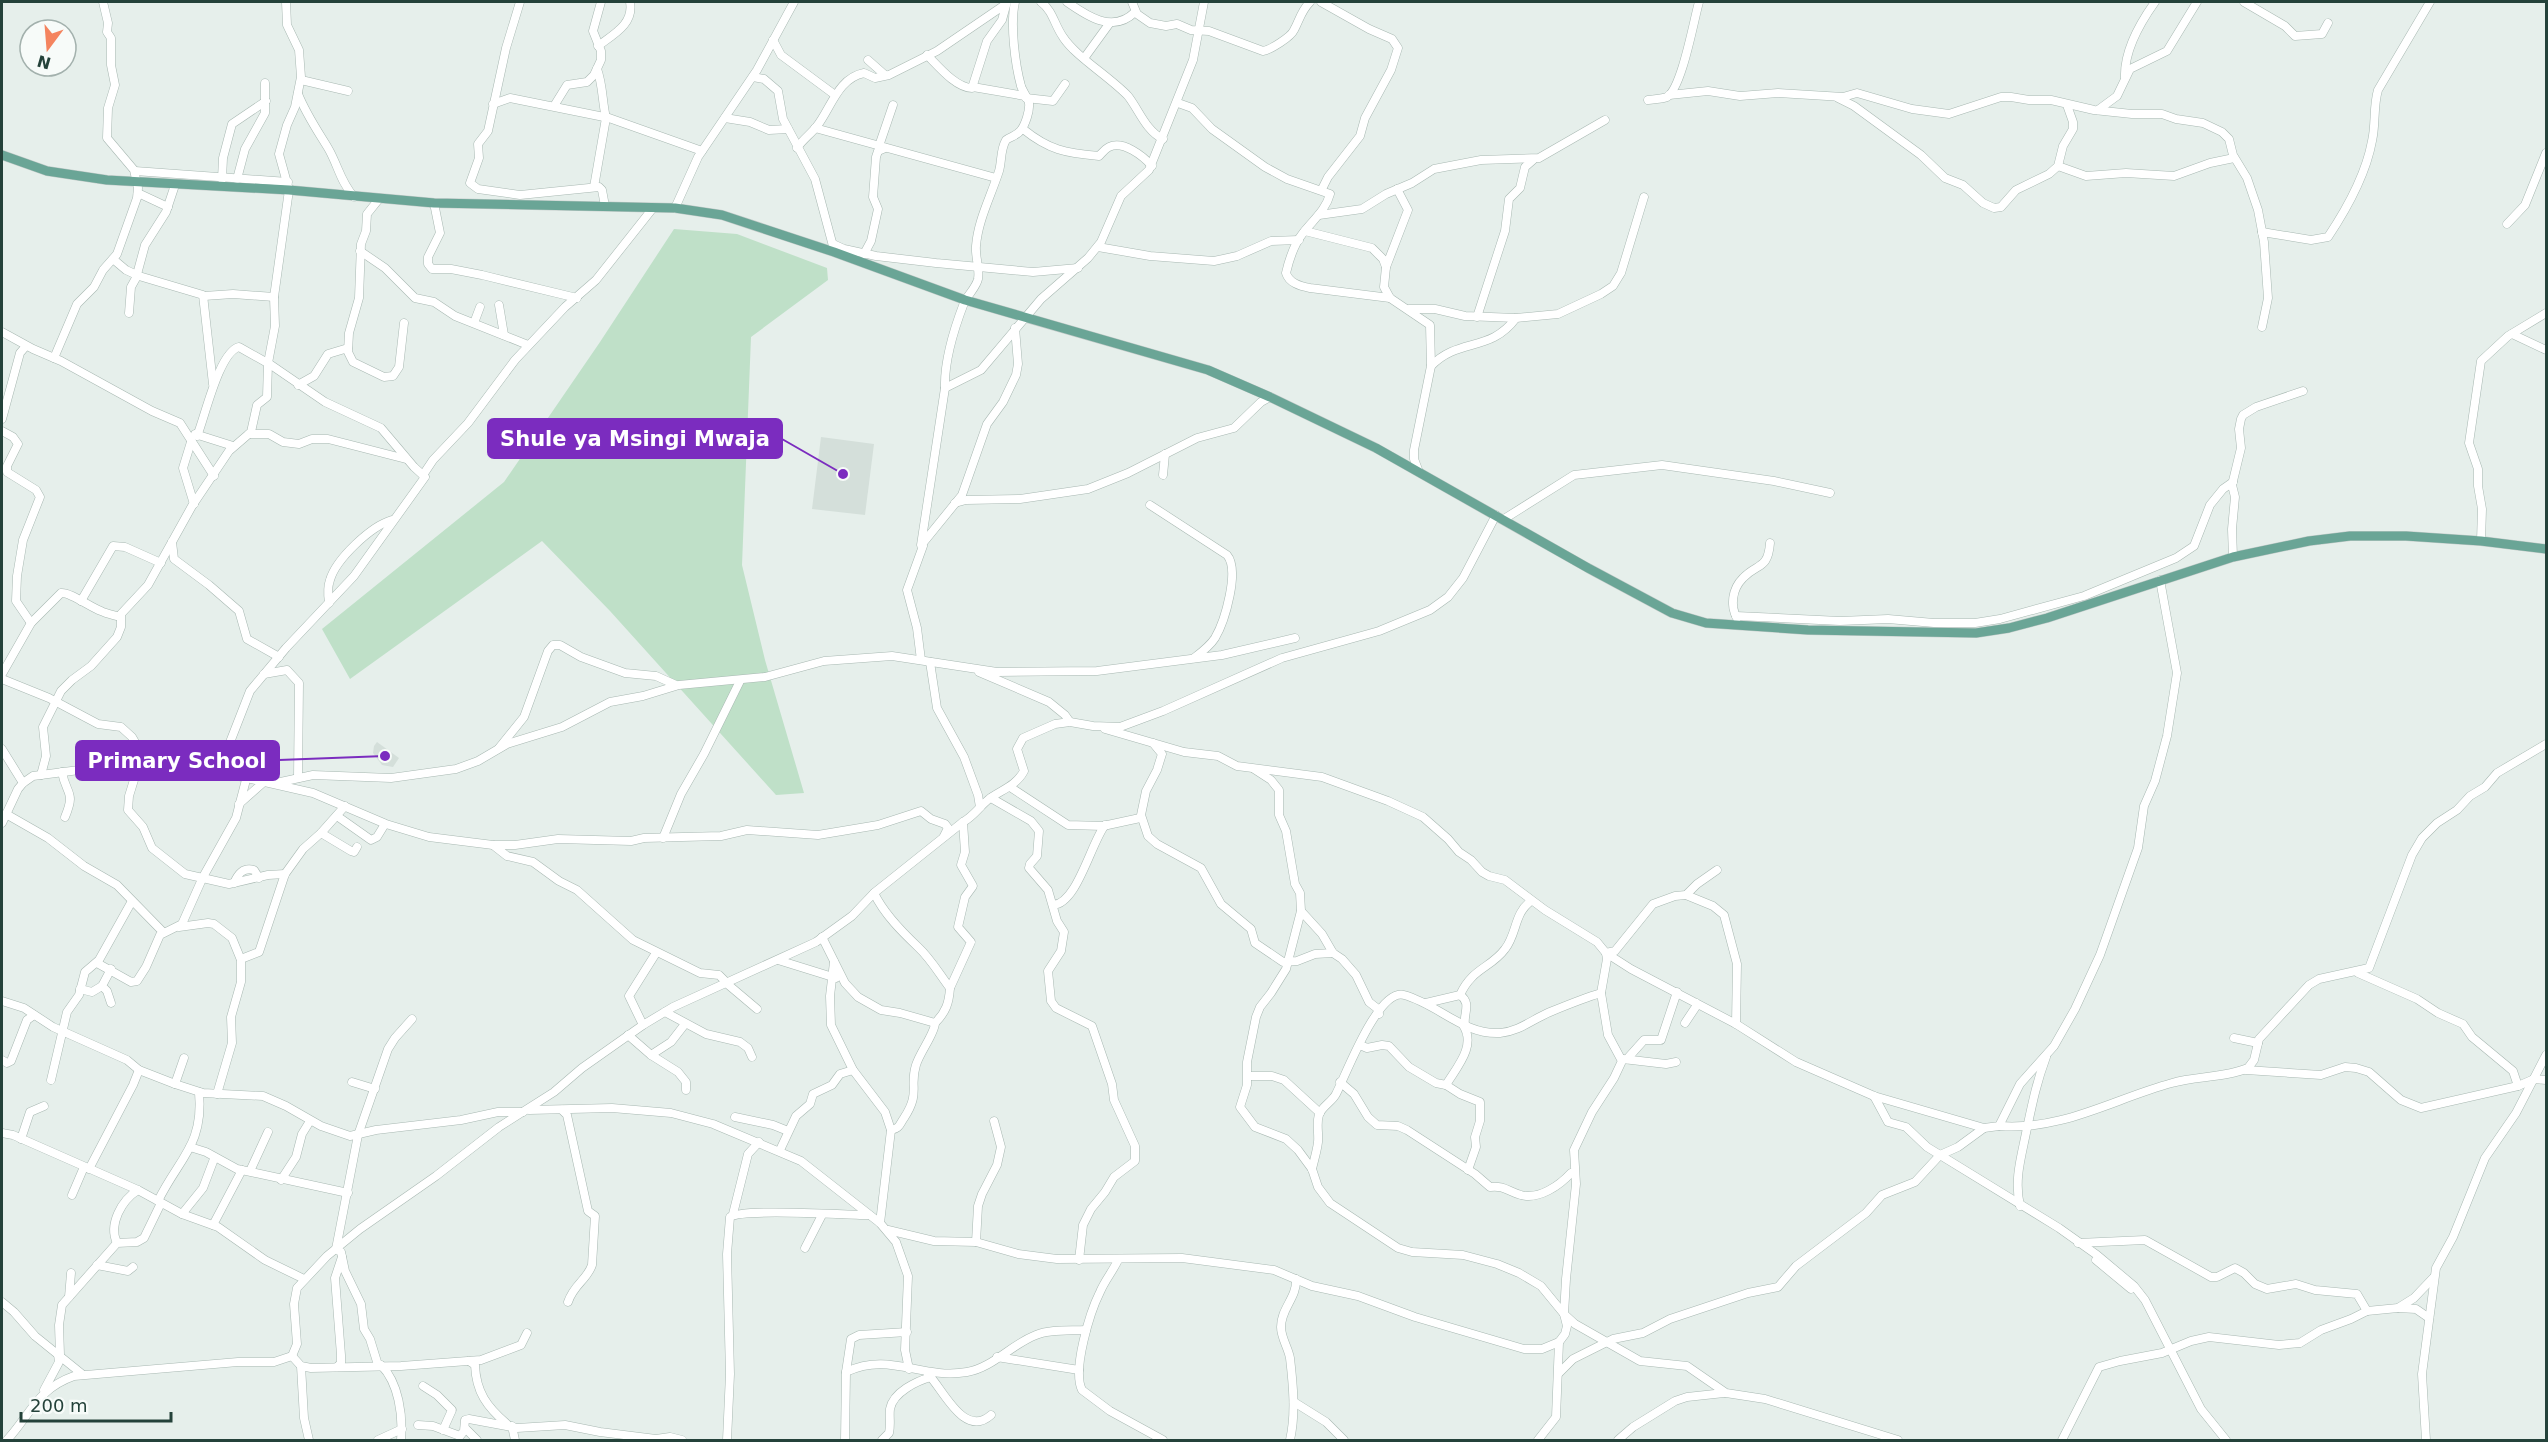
<svg xmlns="http://www.w3.org/2000/svg" width="2548" height="1442" font-family="'DejaVu Sans',sans-serif">
  <rect width="100%" height="100%" fill="#e6efeb"/>
  <g fill="#d4dfda">
    <polygon points="821,437 874,444 865,515 812,509"/>
    <polygon points="377,742 399,758 393,767 382,765 373,753 374,746"/>
  </g>
  <polygon fill="#bfe0c8" points="674,229 737,234 827,268 828,280 751,337 742,565 765,660 804,793 776,795 610,611 542,541 350,679 322,629 504,482 600,342"/>
  <g fill="none" stroke-linecap="round" stroke-linejoin="round">
    <defs>
      <g id="minor">
        <polyline points="520,2 506,48 488,131 478,144 479,158 470,183 478,189 520,195 599,187 602,190 605,206"/>
        <path d="M1041,2c12,9 13,22 22,35 12,19 47,40 65,59 11,14 18,35 35,43"/>
        <path d="M1067,2c20,14 46,32 68,10"/>
        <path d="M1132,2l5,12 13,9 16,3 11,-2 14,6 18,1 54,20c7,-1 28,-14 31,-21 6,-11 7,-19 16,-28"/>
        <polyline points="1321,2 1369,29 1392,39 1398,48 1391,70 1365,118 1360,136 1328,177 1322,189"/>
        <polyline points="2244,2 2285,26 2295,36 2322,34 2328,23"/>
        <polyline points="773,40 781,55 835,95"/>
        <path d="M598,46c16,-12 36,-22 32,-44"/>
        <path d="M927,55c11,11 29,33 45,33l15,-47 15,-21 5,-18"/>
        <polyline points="1085,57 1109,24"/>
        <polyline points="868,60 885,75"/>
        <polyline points="753,77 764,79 778,91 783,119 815,179 833,246"/>
        <path d="M2125,77c-1,-26 15,-54 30,-75"/>
        <polyline points="301,80 348,91"/>
        <polyline points="973,87 1025,96"/>
        <path d="M298,94c8,20 19,36 30,54 10,17 12,33 26,49"/>
        <polyline points="1669,95 1708,91 1740,96 1778,93 1843,97 1857,93 1912,109 1949,114 2001,97 2011,97 2029,100 2051,100 2094,110 2132,114 2162,114 2176,119 2203,123 2222,132 2229,139 2233,155 2247,178 2258,210 2264,242 2268,298 2262,327"/>
        <polyline points="1026,98 1053,101 1065,84"/>
        <polyline points="1838,98 1854,106 1921,155 1945,178 1963,185 1983,203 1994,208 2001,207 2016,190 2049,174 2058,166 2063,146 2073,129 2073,122 2067,105"/>
        <path d="M1648,100c6,-1 14,-1 19,-3 15,-9 27,-78 32,-95"/>
        <path d="M1178,103l14,5 20,21 53,38 22,12 43,15c-4,16 -17,26 -27,39 -8,10 -14,27 -17,40 3,10 14,13 24,15l80,10"/>
        <polyline points="493,104 510,98 609,118 702,151"/>
        <polyline points="554,106 567,85 587,82 594,75 601,60 601,51 593,31 601,2"/>
        <polyline points="2098,110 2117,96 2130,69 2167,51 2197,2"/>
        <polyline points="725,118 750,122 769,130 788,129"/>
        <polyline points="815,128 996,178"/>
        <path d="M1023,129c26,21 42,24 76,27 3,-3 6,-7 10,-9 14,-7 34,9 43,19"/>
        <polyline points="879,146 893,105"/>
        <path d="M797,148c6,-9 14,-14 20,-22 14,-18 21,-48 47,-53l11,5 14,-3 48,-24 69,-47"/>
        <polyline points="2058,166 2086,176 2126,173 2174,176 2210,163 2234,158"/>
        <polyline points="135,171 288,182"/>
        <polyline points="222,179 223,158 232,124 266,101"/>
        <polyline points="237,179 245,149 265,113 265,83"/>
        <path d="M594,187l12,-69c-4,-17 -3,-33 -9,-49"/>
        <polyline points="1397,189 1408,210 1386,267 1384,287 1390,298 1430,325 1431,366 1414,450 1414,459 1419,472"/>
        <polyline points="138,193 168,207"/>
        <polyline points="379,199 367,214 366,231 361,244 359,298 349,333 348,352 353,362 384,377 393,376 399,367 404,323"/>
        <polyline points="434,203 440,233 428,257 428,264 432,269 451,269 482,275 577,298"/>
        <polyline points="675,208 698,157 757,70 794,2"/>
        <polyline points="1319,215 1362,209 1386,194 1412,183 1434,169 1481,160 1539,158 1605,120"/>
        <polyline points="2507,224 2525,205 2546,153"/>
        <polyline points="1305,231 1372,248 1383,259 1386,267"/>
        <path d="M2262,232l49,8 17,-3c18,-27 38,-63 44,-96 4,-17 1,-34 6,-51l52,-88"/>
        <polyline points="833,244 844,249 876,256 936,263 1033,272 1078,268"/>
        <polyline points="1098,247 1150,256 1214,261 1237,256 1271,241 1299,240"/>
        <polyline points="360,251 385,268 415,298 434,302 455,316 528,345"/>
        <polyline points="864,254 871,241 878,209 873,197 876,157 878,151 885,148"/>
        <polyline points="113,259 126,270 139,276 203,295 213,384"/>
        <polyline points="204,296 233,294 274,297"/>
        <polyline points="499,305 504,335"/>
        <polyline points="1409,309 1435,309 1465,316 1516,318 1558,314 1601,294 1613,286 1621,273 1644,197"/>
        <polyline points="129,313 131,287 136,278 145,245 166,212 175,185"/>
        <polyline points="1477,317 1505,231 1509,199 1520,188 1525,167 1533,160"/>
        <polyline points="474,323 480,307"/>
        <polyline points="2,332 33,349 61,361 152,411 180,423 214,476"/>
        <polyline points="2512,334 2546,350"/>
        <polyline points="54,358 77,304 94,287 103,270 117,254 137,198 138,188 134,170 107,138 108,108 115,85 111,65 111,38 107,32 108,23 103,2"/>
        <path d="M1431,366c28,-29 59,-13 85,-48"/>
        <polyline points="298,385 314,376 328,354 348,348"/>
        <path d="M945,388c-1,-28 9,-59 19,-85 4,-9 12,-15 14,-24 2,-11 -3,-22 -2,-33 2,-26 15,-50 23,-75 3,-10 1,-21 7,-31 5,-4 11,-4 15,-10 4,-5 9,-19 8,-27 -1,-5 -6,-11 -8,-17 -6,-22 -11,-62 -6,-84"/>
        <polyline points="2,419 20,353 26,346"/>
        <polyline points="2,431 13,437 18,444 7,466 7,472 36,490 40,497 23,540 17,576 16,601 31,623"/>
        <polyline points="195,434 233,446"/>
        <polyline points="249,434 269,434 283,442 299,444 312,439 328,439 406,459"/>
        <path d="M197,436c8,-19 22,-84 42,-89l32,18 54,37 56,26 33,39 11,10 -71,99 -68,72 -36,43 -25,64 -9,14"/>
        <polyline points="191,442 183,468 194,504"/>
        <polyline points="423,475 433,460 468,423 515,360 565,307 596,280 653,208"/>
        <polyline points="1163,475 1165,454"/>
        <polyline points="955,503 966,500 1020,499 1088,489 1128,473 1197,438 1234,428 1261,402 1270,397"/>
        <path d="M1150,505l77,50c13,15 -2,66 -12,83 -5,8 -13,14 -21,20"/>
        <polyline points="1504,519 1574,475 1662,465 1774,481 1830,493"/>
        <polyline points="2481,541 2482,509 2478,486 2478,469 2469,443 2481,361 2508,336 2546,313"/>
        <polyline points="172,542 174,559 209,585 239,611 247,639 279,657"/>
        <polyline points="923,543 962,495 987,424 1003,402 1016,375 1018,364 1015,328"/>
        <polyline points="2233,557 2232,529 2235,497 2232,485 2241,448 2239,429 2241,419 2243,415 2256,407 2303,391"/>
        <polyline points="81,601 113,546 125,547 161,563"/>
        <path d="M329,603c-1,-7 -2,-15 1,-23 6,-21 41,-54 62,-60"/>
        <polyline points="1736,616 1840,621 1888,619 1934,623 1975,623 2000,619 2084,596 2176,558 2194,546 2210,505 2223,489 2233,482"/>
        <path d="M1737,618c-7,-12 -5,-29 6,-40 14,-15 25,-8 27,-35"/>
        <polyline points="921,660 917,628 907,590 923,546 921,545 945,388 981,370 1041,299 1088,258 1101,242 1121,196 1149,170 1193,60 1204,2"/>
        <polyline points="930,662 937,708 964,757 978,795 980,807"/>
        <polyline points="979,672 1049,702 1065,715 1070,722"/>
        <path d="M2,674l29,-51 30,-30c9,-1 29,14 40,18 6,3 13,4 19,6"/>
        <polyline points="264,674 287,670 299,683 298,778"/>
        <polyline points="2,679 49,698 98,724 121,727 132,737 142,754 129,796 128,810 143,827 152,848 185,874 229,884 268,875 285,874"/>
        <polyline points="1105,729 1184,752 1218,756 1237,766 1322,777 1388,801 1423,817 1448,839 1459,852 1471,860 1482,872 1489,876 1505,880 1545,910 1597,942 1606,953 1631,969 1736,1024 1796,1062 1874,1096 1984,1128 1999,1126 2020,1084 2054,1046 2075,1009 2100,955 2138,848 2144,806 2155,781 2167,736 2177,673 2160,580"/>
        <polyline points="1153,743 1162,754 1157,770 1146,791 1141,815 1148,836 1157,844 1201,868 1221,904 1251,929 1255,943 1283,962 1297,961 1315,954 1333,953"/>
        <polyline points="499,748 524,717 548,651 553,645 560,645 581,657 625,673 656,676 676,685"/>
        <polyline points="2,749 23,783"/>
        <polyline points="1254,769 1271,780 1279,790 1279,815 1286,831 1295,884 1300,893 1301,911 1286,969 1271,993 1260,1007 1256,1017 1247,1062 1247,1085 1240,1107 1255,1127 1286,1139 1298,1150 1312,1169 1318,1187 1330,1203 1398,1248 1412,1252 1463,1255 1497,1264 1519,1273 1541,1286 1564,1314 1575,1324 1640,1361 1687,1366 1726,1393 1765,1399 1898,1440"/>
        <path d="M62,772c4,23 14,19 3,45"/>
        <polyline points="41,775 46,756 43,727 61,691 72,680 91,666 117,637 121,627 121,614 148,585 192,506 229,451 251,432 257,405 267,397 268,363 275,326 274,297 289,190 279,154 287,125 295,107 301,77 299,50 287,25 286,2"/>
        <polyline points="276,783 313,775 391,778 456,769 478,761 507,744 562,727 610,702 643,696 679,685 765,677 824,661 892,656 997,672 1097,671 1222,655 1295,638"/>
        <polyline points="1010,787 1068,825 1103,826 1140,818"/>
        <polyline points="991,798 1031,821 1039,831 1037,856 1030,864 1029,868 1048,890 1057,921 1064,932 1061,951 1048,971 1051,1001 1056,1008 1092,1026 1112,1084 1114,1100 1135,1146 1135,1161 1114,1177 1105,1192 1091,1209 1083,1225 1079,1260"/>
        <polyline points="239,804 265,781"/>
        <polyline points="6,814 48,838 84,866 117,885 163,932"/>
        <polyline points="337,816 371,840 377,837 385,824"/>
        <polyline points="2,823 18,789 23,783 33,776 102,767 154,755 172,756 229,774 313,793 386,824 429,837 493,845 515,845 558,839 631,841 644,838 721,836 747,830 818,835 878,825 921,811 931,819 945,824 948,828 944,836"/>
        <polyline points="321,833 351,851 354,852 357,847"/>
        <polyline points="663,838 681,794 704,754 740,681"/>
        <polyline points="493,845 507,856 533,862 559,881 577,890 633,940 700,973 719,975 726,982"/>
        <path d="M234,883c4,-9 9,-16 20,-13l5,8"/>
        <path d="M874,893c10,21 28,39 44,54 13,12 22,28 32,41 -1,15 -4,24 -15,35 0,10 -15,29 -19,42 -7,22 5,27 -12,53 -5,7 -4,10 -13,12"/>
        <polyline points="1686,895 1713,906 1724,915 1737,964 1736,1024"/>
        <path d="M1053,905c24,-1 38,-62 52,-80"/>
        <polyline points="1301,911 1322,934 1333,953 1342,959 1356,975 1369,1002 1378,1009 1379,1014"/>
        <polyline points="179,927 208,923 214,924 232,938 241,960 241,982 231,1017 232,1043 217,1094"/>
        <polyline points="822,937 845,983 858,997 881,1010 900,1013 935,1023"/>
        <polyline points="241,959 259,952 285,874 303,849 321,833 345,806"/>
        <polyline points="778,960 836,978"/>
        <polyline points="834,962 830,996 831,1025 853,1070 885,1112 891,1130 880,1223"/>
        <polyline points="97,963 131,982 137,981 146,967 160,935 182,924 203,877 236,818 247,776"/>
        <polyline points="111,969 102,986 107,991 111,1003"/>
        <polyline points="2358,973 2417,999 2438,1013 2463,1024 2472,1037 2513,1071 2518,1086"/>
        <polyline points="725,982 757,1009"/>
        <polyline points="950,988 971,942 958,927 965,897 973,886 961,865 965,852 963,822"/>
        <polyline points="80,989 92,992 102,986"/>
        <polyline points="2,1001 24,1008 53,1027 127,1060 139,1070 175,1084 203,1093 263,1096 286,1106 321,1126 350,1136 376,1130 461,1120 498,1112 523,1112"/>
        <path d="M1426,1003l34,-8c12,-27 31,-27 45,-46 12,-15 9,-36 26,-48"/>
        <polyline points="665,1012 706,1034 740,1042 748,1048 752,1057"/>
        <polyline points="1685,1023 1697,1005 1696,1003"/>
        <polyline points="643,1025 629,996 656,953"/>
        <polyline points="628,1035 651,1055 678,1072 686,1082 686,1090"/>
        <polyline points="2234,1038 2258,1043"/>
        <polyline points="1360,1045 1367,1048 1382,1045 1389,1046 1409,1067 1436,1083 1446,1085 1460,1094 1480,1102 1480,1121 1475,1137 1476,1147 1468,1170"/>
        <polyline points="651,1055 671,1042 685,1024"/>
        <polyline points="1623,1059 1666,1064 1676,1062"/>
        <polyline points="1627,1059 1644,1040 1661,1040 1677,992"/>
        <polyline points="2,1060 7,1063 11,1061 27,1020 34,1015"/>
        <polyline points="2246,1070 2321,1075 2345,1067 2356,1068 2369,1072 2401,1100 2421,1108 2518,1086 2534,1079 2546,1080"/>
        <polyline points="1248,1076 1272,1076 1284,1080 1320,1113"/>
        <polyline points="51,1080 67,1012 79,995 85,972 99,960 132,901"/>
        <polyline points="352,1082 375,1089"/>
        <path d="M1340,1082l14,12 14,23 9,8 21,1 9,4 68,44 15,13c14,-2 19,5 31,8 18,5 39,-10 50,-22"/>
        <polyline points="175,1084 184,1058"/>
        <path d="M1446,1085c10,-17 31,-39 17,-60h2c-2,-11 7,-22 -5,-30"/>
        <polyline points="1874,1096 1888,1122 1906,1127 1927,1147 2059,1228 2097,1255 2134,1286 2145,1300 2201,1409 2226,1440"/>
        <polyline points="529,1110 612,1108 671,1113 713,1124 801,1161 880,1223 896,1242 908,1276 905,1350 909,1369"/>
        <path d="M562,1110l5,5 21,96 7,5 -3,49c-5,15 -18,19 -24,37"/>
        <polyline points="735,1117 773,1125 788,1131"/>
        <path d="M1999,1126c63,5 114,-27 173,-43 24,-7 53,-5 76,-15l6,-8 5,-21 50,-54 10,-6 50,-11 43,-113 10,-17 15,-15 20,-13 13,-14 15,-9 12,-14 49,-29"/>
        <polyline points="2,1133 13,1135 138,1190 182,1214 218,1227 265,1260 304,1279"/>
        <polyline points="21,1139 30,1112 44,1106"/>
        <polyline points="190,1147 206,1152 237,1169 348,1193"/>
        <polyline points="780,1150 796,1116 810,1104 813,1094 832,1085 840,1074 853,1070"/>
        <polyline points="89,1169 133,1085 139,1070"/>
        <path d="M1312,1169c2,-9 5,-18 6,-27 1,-8 -2,-19 1,-27 2,-8 13,-13 17,-21 10,-19 42,-106 68,-99 34,9 59,40 96,38 20,-2 33,-14 50,-21 17,-7 34,-14 51,-19"/>
        <polyline points="250,1171 268,1132"/>
        <polyline points="281,1180 296,1157 302,1134 310,1121"/>
        <polyline points="72,1195 84,1167"/>
        <path d="M158,1201c21,-43 46,-56 41,-109"/>
        <path d="M2020,1206c-6,-26 1,-48 6,-73 6,-28 10,-49 20,-76"/>
        <polyline points="182,1214 203,1188 214,1159"/>
        <polyline points="733,1214 748,1154 759,1142"/>
        <polyline points="213,1225 242,1170"/>
        <polyline points="888,1230 934,1241 976,1242 1018,1254 1057,1259 1182,1258 1274,1270 1312,1286 1358,1296 1415,1317 1524,1349 1542,1349 1559,1342"/>
        <polyline points="976,1242 978,1206 982,1194 997,1165 1001,1147 994,1121"/>
        <path d="M117,1243c-9,-19 5,-43 21,-53"/>
        <polyline points="2078,1243 2145,1240 2211,1277 2217,1277 2235,1268 2244,1273 2255,1284 2267,1289 2296,1284 2315,1290 2357,1294 2367,1311"/>
        <polyline points="805,1248 822,1215"/>
        <path d="M1118,1260c-5,11 -13,20 -18,32 -10,20 -28,78 -18,98l28,21 53,29"/>
        <polyline points="2096,1260 2131,1289"/>
        <polyline points="97,1265 128,1271 133,1267"/>
        <polyline points="69,1297 71,1273"/>
        <polyline points="2,1302 14,1312 35,1336 82,1374"/>
        <polyline points="2398,1308 2416,1309 2429,1318"/>
        <polyline points="60,1355 59,1325 62,1305 117,1243 137,1242 144,1238 161,1203"/>
        <polyline points="292,1356 301,1366 311,1368 401,1366 481,1360 521,1345 527,1333"/>
        <polyline points="997,1357 1079,1370"/>
        <path d="M469,1361l6,4c1,27 12,42 32,59"/>
        <polyline points="378,1365 370,1339 364,1329 361,1304 345,1271 341,1252 336,1249 358,1135 388,1049 395,1038 412,1019"/>
        <path d="M381,1365c18,18 22,51 20,75"/>
        <polyline points="301,1366 304,1418 309,1440"/>
        <polyline points="337,1367 341,1363 341,1355 335,1278 342,1257"/>
        <path d="M846,1372c44,-21 75,8 121,0 25,-4 45,-28 69,-37 15,-6 34,-4 50,-5"/>
        <polyline points="1559,1373 1573,1359 1613,1339 1643,1333 1670,1319 1748,1293 1778,1287 1796,1266 1866,1213 1882,1195 1915,1182 1940,1155 1958,1147 1984,1128"/>
        <path d="M928,1374c15,15 36,65 63,41"/>
        <polyline points="423,1386 437,1395 452,1410 443,1430"/>
        <polyline points="44,1390 59,1362 58,1354"/>
        <polyline points="1294,1402 1326,1422 1344,1440"/>
        <polyline points="418,1425 433,1426 460,1436 464,1431 465,1420 469,1419 517,1428 565,1425 600,1432 656,1439 670,1437 682,1440"/>
        <polyline points="512,1426 515,1440"/>
        <polyline points="465,1428 477,1440"/>
        <path d="M7,1440c24,-26 30,-51 67,-64l164,-14h36l18,-6 5,-12 -3,-40 3,-16 30,-32 33,-27 76,-53 63,-49 55,-35 28,-24 61,-43 30,-18 143,-65 36,-26 22,-23 89,-71c11,-6 16,-15 26,-23 12,-9 27,-13 35,-28l-7,-22 6,-11 32,-14 15,-2 23,4 27,1 43,-16 119,-53 97,-27 51,-21 18,-13 15,-19 33,-63"/>
        <polyline points="378,1440 402,1429"/>
        <path d="M727,1440l3,-66 -3,-120 3,-37c12,-9 117,-2 139,-2"/>
        <polyline points="845,1440 846,1372 851,1339 859,1335 907,1332"/>
        <path d="M882,1440l7,-7c2,-9 0,-16 1,-24 3,-17 27,-28 41,-32"/>
        <path d="M1290,1440c6,-26 3,-56 0,-82 -2,-11 -9,-20 -9,-31 0,-19 16,-29 15,-48"/>
        <polyline points="1538,1440 1556,1417 1559,1342 1565,1334 1567,1326 1564,1314 1566,1279 1576,1184 1574,1150 1592,1112 1614,1078 1622,1061 1608,1035 1601,993 1607,959 1606,953 1615,951 1653,904 1675,896 1686,895 1697,884 1717,870"/>
        <polyline points="1618,1440 1633,1427 1675,1401 1687,1397 1724,1393"/>
        <polyline points="2062,1440 2099,1367 2120,1361 2162,1353 2191,1341 2209,1337 2279,1345 2300,1343 2321,1330 2351,1319 2367,1311 2398,1308 2414,1298 2433,1278"/>
        <polyline points="2426,1440 2422,1374 2436,1268 2453,1237 2485,1158 2516,1113 2546,1055"/>
      </g>
      <polyline id="major" points="2,155 47,171 107,180 289,190 434,203 675,208 722,215 834,252 965,300 1208,370 1270,397 1376,448 1588,568 1672,613 1706,623 1808,630 1976,633 2009,628 2047,618 2233,557 2309,541 2350,536 2406,536 2481,541 2546,549"/>
    </defs>
    <use href="#minor" stroke="#a8b8b2" stroke-width="9"/>
    <use href="#major" stroke="#c2cac8" stroke-width="10"/>
    <use href="#minor" stroke="#fff" stroke-width="8"/>
    <use href="#major" stroke="#6aa596" stroke-width="9"/>
  </g>
  <path fill="none" stroke="#7b2cbf" stroke-width="2" d="M843 474L782 439M385 756L279 760"/>
  <g fill="#7b2cbf" stroke="#f7fbf9" stroke-width="2">
    <circle cx="843" cy="474" r="6"/>
    <circle cx="385" cy="756" r="6"/>
  </g>
  <g fill="#7b2cbf" stroke="#7b2cbf" stroke-width="2">
    <rect x="488" y="419" width="294" height="39" rx="6"/>
    <rect x="76" y="741" width="203" height="39" rx="6"/>
  </g>
  <g font-size="21" text-anchor="middle" font-weight="bold" fill="#fff">
    <text x="635" y="446">Shule ya Msingi Mwaja</text>
    <text x="177" y="768">Primary School</text>
  </g>
  <rect width="2548" height="1442" fill="none" stroke="#24423a" stroke-width="6"/>
  <g transform="translate(48 48) rotate(196)"><circle r="28" fill="#f7fbf9" stroke="#a3b1ad" stroke-width="1.5"/>
  <path d="M0-4.5L10 22L0 15L-10 22Z" fill="#f4845f"/>
  <text y="-9" font-size="16" font-weight="bold" text-anchor="middle" fill="#24423a">N</text>
  </g>
  <path d="M21 1412v9h150v-9" fill="none" stroke="#24423a" stroke-width="3"/>
  <text x="30" y="1412" font-size="18" fill="#24423a" stroke="#f7fbf9" stroke-width="4.5" paint-order="stroke">200 m</text>
</svg>
